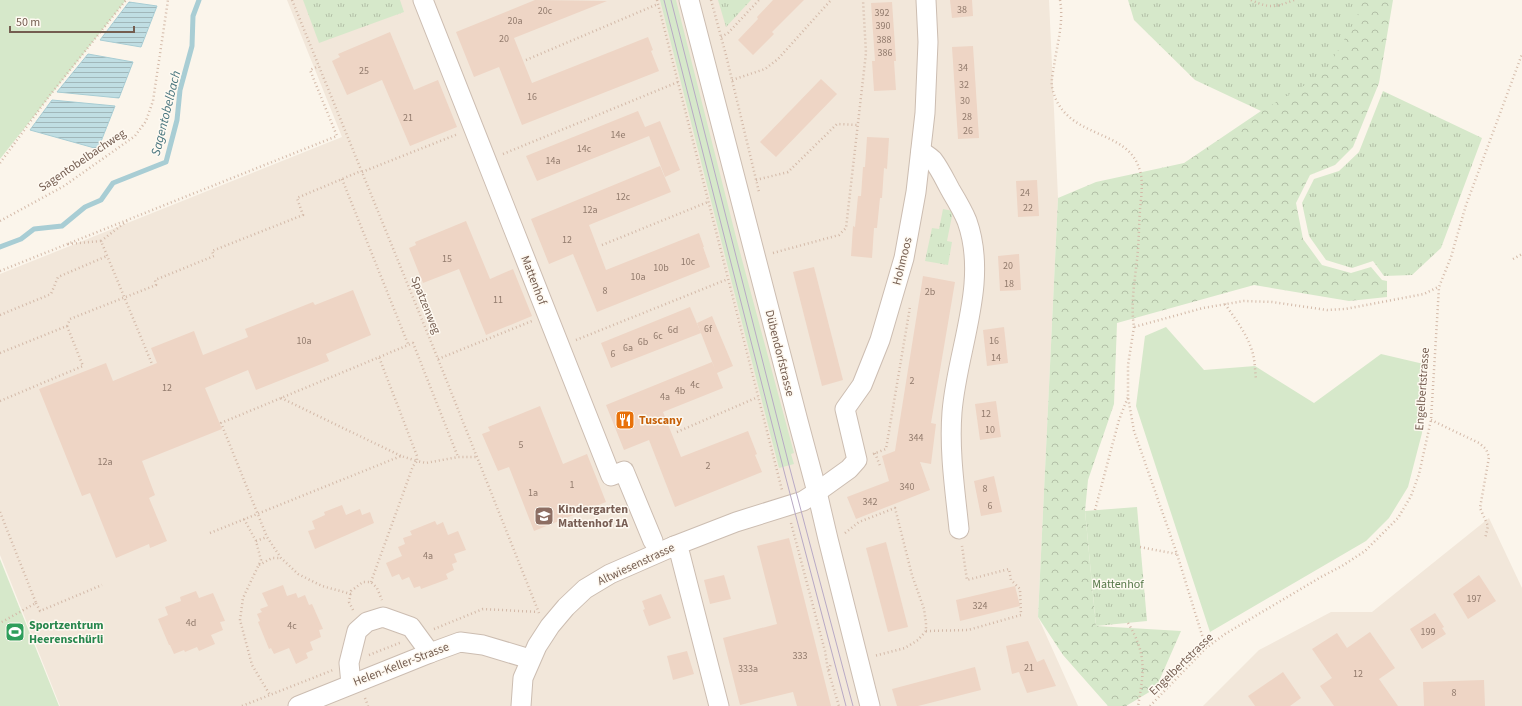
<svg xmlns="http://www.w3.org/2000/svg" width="1522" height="706" font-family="'Source Sans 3',sans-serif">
  <defs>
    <pattern id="forest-crowns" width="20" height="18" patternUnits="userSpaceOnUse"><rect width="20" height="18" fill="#d6e8ca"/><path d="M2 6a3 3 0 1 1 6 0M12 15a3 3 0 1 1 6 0" fill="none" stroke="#b2bfa6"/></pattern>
    <pattern id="park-tufts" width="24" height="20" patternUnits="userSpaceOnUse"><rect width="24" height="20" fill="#d6e8ca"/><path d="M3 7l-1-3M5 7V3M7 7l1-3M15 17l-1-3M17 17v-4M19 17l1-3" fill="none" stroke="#b2bfa6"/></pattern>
    <pattern id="water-rules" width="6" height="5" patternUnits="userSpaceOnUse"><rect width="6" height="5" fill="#c0dee3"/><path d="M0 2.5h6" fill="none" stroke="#a1b7ba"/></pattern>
  </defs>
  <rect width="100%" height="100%" fill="#fbf5eb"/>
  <g fill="#f2e7da">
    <polygon points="287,0 1049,0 1058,198 1038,617 1078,706 60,706 0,555 0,274 342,137"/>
    <polygon points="1489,518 1522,588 1522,706 1203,706 1259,650 1331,612 1372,612"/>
  </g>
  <g fill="#d6e8ca">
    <polygon points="0,0 126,0 0,159"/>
    <polygon points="660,0 676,0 737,241 794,453 791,454 794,464 779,468"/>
    <polygon points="1166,327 1204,370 1255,366 1314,403 1381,354 1428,365 1422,433 1408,487 1389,518 1366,541 1210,632 1136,406 1145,336"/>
    <polygon points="0,559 59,706 0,706"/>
  </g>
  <polygon fill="url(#forest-crowns)" points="1319,0 1393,0 1379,83 1353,147 1335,165 1310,175 1296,203 1303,239 1322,265 1351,273 1371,267 1382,280 1387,281 1387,297 1349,301 1254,285 1117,323 1114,404 1088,480 1085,511 1096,626 1181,631 1156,688 1126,706 1108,706 1063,655 1038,617 1058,198 1096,182 1184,163 1261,111"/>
  <g fill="url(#park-tufts)">
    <polygon points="303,0 400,0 404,12 319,43"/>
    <polygon points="718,0 751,0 726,27"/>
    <polygon points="1128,0 1360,0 1358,16 1324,74 1261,111 1195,80 1134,20"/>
    <polygon points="1383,91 1482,138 1441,248 1412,275 1384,276 1373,261 1352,268 1326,260 1309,236 1302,203 1314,179 1339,171 1359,152"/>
    <polygon points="943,209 953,211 947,241 952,242 948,265 925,261 932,228 939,229"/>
    <polygon points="1137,507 1147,621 1096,626 1085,511"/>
  </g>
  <g fill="url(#water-rules)" stroke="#a8cdd4">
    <polygon points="129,2 157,6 141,47 100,40"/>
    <polygon points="88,54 133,62 119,98 57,92"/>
    <polygon points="52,100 115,106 98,149 30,130"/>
  </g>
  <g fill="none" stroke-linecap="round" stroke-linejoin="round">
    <polyline stroke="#a8cdd4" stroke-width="5" points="0,247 21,239 34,229 62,226 85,207 101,200 113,183 166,162 177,120 180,90 192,46 193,16 199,0"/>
  </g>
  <g fill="#eed5c5">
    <polygon points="535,0 607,1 514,38 532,83 648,37 653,50 651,51 659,71 522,125 499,67 474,77 456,32"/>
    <polygon points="773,0 804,0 772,32 774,34 753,55 738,40 758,19 757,17"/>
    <polygon points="950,0 972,0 973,16 952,18"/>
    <polygon points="892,2 896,61 894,61 896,90 874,91 872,61 875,61 871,3"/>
    <polygon points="390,32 414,90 438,80 457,127 410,146 382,80 347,95 332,61 340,57 338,54"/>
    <polygon points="973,46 979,138 958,139 952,47"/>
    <polygon points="821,79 837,94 776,157 760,142"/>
    <polygon points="638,111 645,127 660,121 680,170 665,177 649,136 537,181 526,156"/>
    <polygon points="867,137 889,138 887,169 884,168 882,198 880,198 877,228 874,228 872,258 851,256 853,226 855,227 858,196 861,196 863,167 865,167"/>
    <polygon points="660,166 671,192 589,225 606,270 699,233 704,247 703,247 710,267 597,312 573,254 549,264 531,219"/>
    <polygon points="1037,180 1039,216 1018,217 1016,181"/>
    <polygon points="466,221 490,279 513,269 532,316 486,335 459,269 423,283 409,248 416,245 415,242"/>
    <polygon points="1019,254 1021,290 1000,291 998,256"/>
    <polygon points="814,267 843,380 822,386 793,272"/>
    <polygon points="923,276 955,282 931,423 936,424 931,464 920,462 930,490 856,519 847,497 889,481 882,456 895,451"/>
    <polygon points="353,290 371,335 326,354 329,361 256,390 248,370 205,388 222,429 142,461 155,495 149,498 167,541 150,548 149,544 116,558 90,493 82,496 39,389 106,363 113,381 157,363 151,348 194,331 203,355 248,337 245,329 313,302 315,305"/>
    <polygon points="690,307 701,333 611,368 601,343"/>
    <polygon points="712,316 733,366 717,373 723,388 663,412 681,457 748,431 757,454 755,455 762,472 675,507 649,440 624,450 606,405 712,362 715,369 697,323"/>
    <polygon points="1004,327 1008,363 987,366 983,330"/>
    <polygon points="996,401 1001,437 980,440 975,404"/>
    <polygon points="540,406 563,464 587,454 606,502 534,531 509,467 498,471 482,434 490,431 488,427"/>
    <polygon points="994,476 1002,512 981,516 974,481"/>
    <polygon points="342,505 346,515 360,509 362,515 370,512 374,523 315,549 308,531 315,529 312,521 325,515 324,512"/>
    <polygon points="435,521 437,525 443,522 448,535 458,531 466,550 454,554 457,562 452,564 454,570 446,574 448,579 421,589 420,586 414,588 409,577 402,580 399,574 392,577 386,563 402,556 398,547 405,544 403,538 412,535 410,531"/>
    <polygon points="789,538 831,706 797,706 793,692 740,705 723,638 777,624 757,546"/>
    <polygon points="886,542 908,627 888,632 866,548"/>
    <polygon points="724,575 731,599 710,604 704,580"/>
    <polygon points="1479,575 1496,601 1468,619 1453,594"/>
    <polygon points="283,585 287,596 296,593 298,598 305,595 309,605 312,604 323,629 319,630 321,637 310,642 313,650 306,653 308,658 296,664 289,648 274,654 271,648 269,649 258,622 260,621 257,614 262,612 260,609 268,606 262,593"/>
    <polygon points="1015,586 1020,606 960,621 956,600"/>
    <polygon points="196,591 199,598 213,593 225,621 220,622 223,630 211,635 215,644 199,651 197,647 185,652 184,650 174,654 170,645 169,645 158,619 168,615 165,607 181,601 180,597"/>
    <polygon points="661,594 671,618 649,626 643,610 645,609 642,601"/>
    <polygon points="1435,613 1444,627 1442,628 1446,634 1422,649 1410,629"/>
    <polygon points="1370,632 1395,668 1379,679 1398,706 1334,706 1320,686 1332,678 1312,649 1337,633 1347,648"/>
    <polygon points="1028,641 1037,662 1044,659 1056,686 1027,693 1019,672 1012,674 1006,646"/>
    <polygon points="687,651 694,674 673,680 667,656"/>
    <polygon points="975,667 981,690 918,706 897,706 892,689"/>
    <polygon points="1283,672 1301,698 1290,706 1255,706 1248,696"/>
    <polygon points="1484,680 1485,706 1424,706 1423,682"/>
  </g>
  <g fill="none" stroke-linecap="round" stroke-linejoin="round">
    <defs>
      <g id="minor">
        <polyline points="423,0 611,476 624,471 653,541"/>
        <polyline points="689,0 798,421 817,492 828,539 870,706"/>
        <path d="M921,151c4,3 9,6 12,9 7,9 13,22 18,31 6,10 12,20 16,30 22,62 -10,128 -15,191 -3,39 3,78 7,117"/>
        <polyline points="674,546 680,554 719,706"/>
        <polyline points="351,684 349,663 357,631 367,622 383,617 411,627 430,653"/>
        <polyline points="298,706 430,653 460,642 483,645 530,659"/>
        <polyline points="521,706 523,678 537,646 550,626 566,607 585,589 610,574 674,546 736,522 803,501 817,492 849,469 857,460 845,409 862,385 880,340 904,258 916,192 925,113 928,42 926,0"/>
      </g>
    </defs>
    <use href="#minor" stroke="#ccbdb1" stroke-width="21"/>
    <g stroke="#d3b9a8" stroke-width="2.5" stroke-dasharray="1 3" stroke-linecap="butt">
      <polyline points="292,0 438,359 539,613"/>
      <polyline points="657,0 782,490"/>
      <polyline points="711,0 726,55 759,192"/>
      <path d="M1060,0c4,23 -3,44 -6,66 -1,6 -3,15 -2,21 11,53 74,40 87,81 5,12 2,29 1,42 -1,13 -1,26 -2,39 -2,26 -8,53 -4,78l69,-19 41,-7 28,1 55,8 18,-1 79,-15 14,-7"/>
      <path d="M1251,0c19,9 25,7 43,0"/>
      <polyline points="721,37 728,33 759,0"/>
      <polyline points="526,60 658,4"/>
      <polyline points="732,80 765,69 778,59 831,0"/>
      <polyline points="503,154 678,82"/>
      <polyline points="0,163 50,95 126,0"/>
      <polyline points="362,172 458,134"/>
      <polyline points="342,179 408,344"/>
      <polyline points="756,180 788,172 837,124 858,125"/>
      <polyline points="0,221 64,186 135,136 146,121 153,101 168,0"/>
      <polyline points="101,241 127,221"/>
      <polyline points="68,244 101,241 152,364"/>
      <polyline points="602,245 708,202"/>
      <polyline points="773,253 839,235 846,228 866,53 863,0"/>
      <polyline points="1513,259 1522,254"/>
      <polyline points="0,271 337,136 310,70 319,66"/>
      <path d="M1225,304c11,16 23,31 28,50 2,8 2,17 3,25"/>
      <polyline points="0,315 51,294 58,277 107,256"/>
      <polyline points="1134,327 1128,365 1128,397 1134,431 1177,554 1206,648"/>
      <polyline points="576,340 728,279"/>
      <polyline points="0,353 67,326 70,319 156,285 155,280 214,256 212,251 303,215 297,198 361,171"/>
      <polyline points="438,359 532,321"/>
      <polyline points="281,398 401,456"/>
      <polyline points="0,401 83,366 67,326"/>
      <polyline points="1431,420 1479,443 1486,449 1489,457 1480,508 1488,526 1485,539"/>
      <polyline points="677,432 758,397"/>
      <polyline points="875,453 880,466"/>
      <polyline points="873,454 886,449 910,307"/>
      <polyline points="1095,510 1119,420 1128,397"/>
      <polyline points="0,512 36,603 0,623"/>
      <polyline points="244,519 256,541 261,560 243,598 240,620 252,665 270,695"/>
      <polyline points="791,523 825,651 828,670 839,706"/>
      <polyline points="210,533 401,456 417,461 417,456 379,357"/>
      <polyline points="845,533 859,522 895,508 912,575 924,609 926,623 926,631 918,640 905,648 874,656"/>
      <polyline points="256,541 267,537"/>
      <polyline points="1140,547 1177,554"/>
      <polyline points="259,565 272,558 280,558"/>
      <polyline points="371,582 413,466 417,461 426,463 458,457 477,457"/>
      <polyline points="351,594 322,586 298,574 281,558 267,537 221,423 413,343 458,457"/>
      <polyline points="36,603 40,611 102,585"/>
      <polyline points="353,610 349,602 351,591 363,582 371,582 377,588 382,600"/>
      <path d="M1128,623c19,31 16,49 10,83"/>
      <polyline points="434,629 483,609 538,612"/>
      <polyline points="926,631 968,630 1021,615 1020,589 1011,580 1009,569 967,580 962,546"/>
      <polyline points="369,655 402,642"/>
      <polyline points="829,670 831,663"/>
      <polyline points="365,698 368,706"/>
      <polyline points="242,706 333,670"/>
      <polyline points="1150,706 1206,648 1225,634 1321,577 1342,566 1365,551 1398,518 1411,496 1419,474 1431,420 1439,287 1451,257 1466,205 1522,54"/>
    </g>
    <use href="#minor" stroke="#fff" stroke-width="19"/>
    <g stroke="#b8a9c5" stroke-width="1">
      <polyline points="664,0 784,471 846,706"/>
      <polyline points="671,0 790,469 853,706"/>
    </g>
  </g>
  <defs>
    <symbol id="restaurant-square" viewBox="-11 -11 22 22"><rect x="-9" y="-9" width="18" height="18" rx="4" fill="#e8710a" stroke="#fef9f1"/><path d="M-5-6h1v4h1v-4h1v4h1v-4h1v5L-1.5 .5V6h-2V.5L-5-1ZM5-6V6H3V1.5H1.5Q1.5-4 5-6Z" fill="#fff"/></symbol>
    <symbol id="school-square" viewBox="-11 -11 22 22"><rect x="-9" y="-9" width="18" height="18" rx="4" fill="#8d6e63" stroke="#fef9f1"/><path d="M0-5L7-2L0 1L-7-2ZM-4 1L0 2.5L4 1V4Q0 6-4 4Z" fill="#fff"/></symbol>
    <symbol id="stadium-square" viewBox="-11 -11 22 22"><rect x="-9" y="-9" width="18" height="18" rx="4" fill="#2e9e5b" stroke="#fef9f1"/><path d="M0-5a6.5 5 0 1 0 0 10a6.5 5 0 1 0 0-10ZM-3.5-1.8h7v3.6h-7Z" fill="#fff"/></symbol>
  </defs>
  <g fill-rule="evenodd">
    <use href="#restaurant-square" x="614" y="409" width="22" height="22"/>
    <use href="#school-square" x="533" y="505" width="22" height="22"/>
    <use href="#stadium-square" x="4" y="621" width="22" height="22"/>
  </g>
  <g text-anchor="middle" stroke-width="3" stroke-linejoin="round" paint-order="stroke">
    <g font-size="10" fill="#927b6d">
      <text x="962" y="13">38</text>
      <text x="545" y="14">20c</text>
      <text x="882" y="16">392</text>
      <text x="515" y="24">20a</text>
      <text x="883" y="29">390</text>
      <text x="504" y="42">20</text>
      <text x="884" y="43">388</text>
      <text x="885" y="56">386</text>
      <text x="963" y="71">34</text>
      <text x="364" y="74">25</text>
      <text x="964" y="88">32</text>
      <text x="532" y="100">16</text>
      <text x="965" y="104">30</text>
      <text x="967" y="120">28</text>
      <text x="408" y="121">21</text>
      <text x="968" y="134">26</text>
      <text x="618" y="138">14e</text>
      <text x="584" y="152">14c</text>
      <text x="553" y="164">14a</text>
      <text x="1025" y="196">24</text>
      <text x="623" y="200">12c</text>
      <text x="1028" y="211">22</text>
      <text x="590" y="213">12a</text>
      <text x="567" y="243">12</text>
      <text x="447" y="262">15</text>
      <text x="688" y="265">10c</text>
      <text x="1008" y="269">20</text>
      <text x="661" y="271">10b</text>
      <text x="638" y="280">10a</text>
      <text x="1009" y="287">18</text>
      <text x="605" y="294">8</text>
      <text x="930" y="295">2b</text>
      <text x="498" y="303">11</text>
      <text x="708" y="332">6f</text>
      <text x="673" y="333">6d</text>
      <text x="658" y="339">6c</text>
      <text x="304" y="344">10a</text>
      <text x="994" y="344">16</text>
      <text x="643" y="345">6b</text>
      <text x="628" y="351">6a</text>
      <text x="613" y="357">6</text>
      <text x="996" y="361">14</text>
      <text x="912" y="384">2</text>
      <text x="695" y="388">4c</text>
      <text x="167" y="391">12</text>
      <text x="680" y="394">4b</text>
      <text x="665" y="400">4a</text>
      <text x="986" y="417">12</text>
      <text x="990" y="433">10</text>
      <text x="916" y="441">344</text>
      <text x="521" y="448">5</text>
      <text x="105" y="465">12a</text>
      <text x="708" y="469">2</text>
      <text x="572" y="488">1</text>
      <text x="907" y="490">340</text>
      <text x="985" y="492">8</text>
      <text x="533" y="496">1a</text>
      <text x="870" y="505">342</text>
      <text x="990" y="509">6</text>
      <text x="428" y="559">4a</text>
      <text x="1474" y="602">197</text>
      <text x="980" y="609">324</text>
      <text x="191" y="626">4d</text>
      <text x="292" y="629">4c</text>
      <text x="1428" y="635">199</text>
      <text x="800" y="659">333</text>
      <text x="1029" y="671">21</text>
      <text x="748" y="672">333a</text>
      <text x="1358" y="677">12</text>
      <text x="1454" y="696">8</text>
    </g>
    <g font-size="12" fill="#745d50" stroke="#fef9f1">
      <text transform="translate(82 160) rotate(-34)" y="4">Sagentobelbachweg</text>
      <text transform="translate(902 261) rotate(-76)" y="4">Hohmoos</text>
      <text transform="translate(534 280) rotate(69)" y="4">Mattenhof</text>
      <text transform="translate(426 305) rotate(68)" y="4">Spatzenweg</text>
      <text transform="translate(780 353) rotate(76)" y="4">Dübendorfstrasse</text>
      <text transform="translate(1422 389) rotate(-86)" y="4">Engelbertstrasse</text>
      <text transform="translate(636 564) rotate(-25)" y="4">Altwiesenstrasse</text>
      <text transform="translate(401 664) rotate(-21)" y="4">Helen-Keller-Strasse</text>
      <text transform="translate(1181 664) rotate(-44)" y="4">Engelbertstrasse</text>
    </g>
    <g font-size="12" font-weight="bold" fill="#c56008" stroke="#fef9f1" text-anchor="start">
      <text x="639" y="424">Tuscany</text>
    </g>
    <g font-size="12" font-weight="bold" fill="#785e54" stroke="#fef9f1" text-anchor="start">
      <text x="558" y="513">Kindergarten<tspan x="558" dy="14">Mattenhof 1A</tspan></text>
    </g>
    <g font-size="12" fill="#567849" stroke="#fef9f1">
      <text x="1118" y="588">Mattenhof</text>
    </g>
    <g font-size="12" font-weight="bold" fill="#27864d" stroke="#fef9f1" text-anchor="start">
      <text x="29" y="629">Sportzentrum<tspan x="29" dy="14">Heerenschürli</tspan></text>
    </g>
    <g font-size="13" font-style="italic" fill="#48757e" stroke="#fef9f1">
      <text transform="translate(165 113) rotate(-76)" y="5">Sagentobelbach</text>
    </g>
  </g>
  <path d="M10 26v6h124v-6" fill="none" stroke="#745d50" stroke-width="2"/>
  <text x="16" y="26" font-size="12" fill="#745d50" stroke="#fef9f1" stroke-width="3" paint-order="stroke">50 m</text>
</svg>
